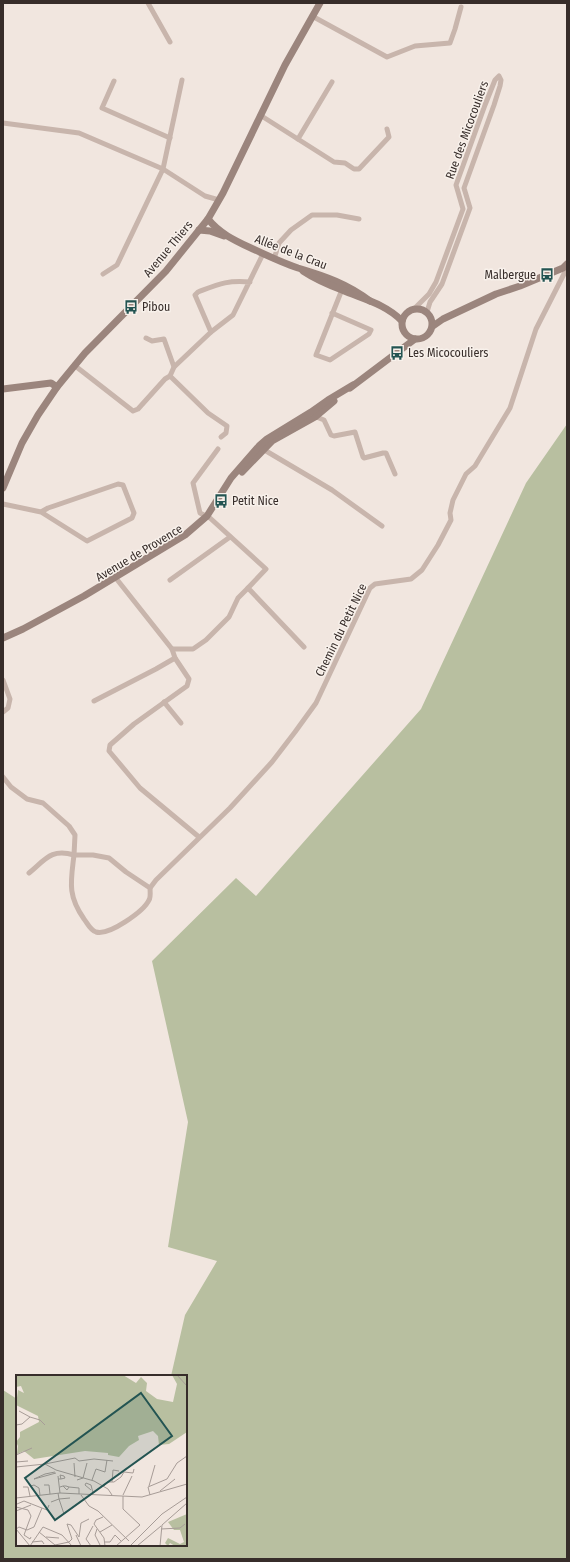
<svg xmlns="http://www.w3.org/2000/svg" width="570" height="1562" font-family="'Fira Sans Condensed',sans-serif">
  <rect width="100%" height="100%" fill="#f1e6df"/>
  <polygon fill="#b8bfa0" points="567,424 567,1559 3,1559 3,1390 17,1399 17,1545 186,1545 186,1376 171,1376 185,1315 217,1261 168,1247 188,1122 152,961 236,878 256,896 421,709 526,483"/>
  <g fill="none" stroke-linecap="round" stroke-linejoin="round">
    <g stroke="#c8b5ac" stroke-width="5">
      <polyline points="148,3 170,42"/>
      <polyline points="312,16 387,57 415,46 450,43 455,29 461,7"/>
      <polyline points="182,80 163,169 205,196 219,200"/>
      <polyline points="114,81 102,108 170,138"/>
      <polyline points="260,115 334,162 345,163 354,169 359,169 389,137 387,129"/>
      <polyline points="3,123 79,133 163,169 117,265 103,274"/>
      <polyline points="298,139 332,82"/>
      <polyline points="274,259 279,243 291,230 312,215 337,215 359,219"/>
      <path d="M250,282c-23,-2 -31,2 -52,10l-3,3 16,37 22,-17 30,-61"/>
      <polyline points="414,309 429,294 436,282 463,209 456,185 485,105 495,80 499,76 501,80 500,86 494,105 464,188 470,208 442,284 430,302 427,312"/>
      <polyline points="332,313 371,330 369,334 330,360 316,355 343,287"/>
      <polyline points="74,365 133,411 138,409 165,379 170,376 174,367 164,339 152,341 146,338"/>
      <polyline points="174,367 211,332"/>
      <polyline points="170,376 208,413 227,426 226,433 221,437"/>
      <polyline points="314,416 324,420 331,435 334,436 355,432 363,457 364,458 383,453 386,453 395,474"/>
      <polyline points="261,448 332,490 382,526"/>
      <polyline points="218,449 193,483 200,513 210,518 266,569 248,588 304,647"/>
      <polyline points="3,504 41,512 87,541 132,518 134,513 123,485 118,484 48,508 41,512"/>
      <polyline points="115,577 172,649 175,658 189,679 187,686 134,724 110,745 109,751 140,788 199,837"/>
      <polyline points="170,580 230,537"/>
      <polyline points="172,649 193,649 206,640 229,617 238,598 248,588"/>
      <polyline points="3,680 10,699 8,708 3,712"/>
      <polyline points="94,701 156,669 175,658"/>
      <polyline points="164,702 181,723"/>
      <path d="M3,777l8,10 16,12 16,4 26,23 6,9 -1,20c-23,-7 -29,5 -45,18"/>
      <path d="M74,855h19l16,3 17,14 24,16c0,3 1,9 -1,12 -5,11 -40,36 -53,32 -6,-2 -8,-8 -12,-13 -17,-24 -13,-38 -10,-64z"/>
      <polyline points="150,888 156,880 230,808 272,762 295,732 316,703 370,588 375,584 411,579 422,570 438,545 451,520 450,513 453,500 466,474 475,466 510,408 536,329 567,268"/>
    </g>
    <g stroke="#9b857d" stroke-width="7">
      <path d="M208,219c12,15 28,22 45,30 15,7 30,14 45,19 27,8 50,16 72,33"/>
      <polyline points="199,230 210,231 224,236"/>
      <path d="M303,271c12,8 26,14 39,19 21,9 44,14 60,31"/>
      <circle cx="417" cy="324" r="15"/>
      <polyline points="433,326 443,319 496,294 520,286 563,268 567,264"/>
      <polyline points="350,388 415,339"/>
      <polyline points="3,389 51,383 57,387"/>
      <polyline points="242,472 272,441 315,417 334,401"/>
      <polyline points="3,488 22,443 38,415 57,387 85,353 166,271 208,219 223,193 285,65 320,3"/>
      <polyline points="3,638 23,629 84,596 185,535 207,516 231,478 259,446 267,439 311,412 328,400 353,385"/>
    </g>
  </g>
  <defs>
    <symbol id="bus-bare" viewBox="-9 -9 18 18"><path d="M-5-6H5V4H4V6H2V4H-2V6H-4V4H-5ZM-3.5-4V0h7V-4ZM-3.5 1.2v1.5H-2V1.2ZM2 1.2v1.5H3.5V1.2Z" fill="#235452" stroke="#f8f1eb" stroke-width="2.5" paint-order="stroke"/></symbol>
  </defs>
  <g fill-rule="evenodd">
    <use href="#bus-bare" x="537" y="265" width="20" height="20"/>
    <use href="#bus-bare" x="121" y="297" width="20" height="20"/>
    <use href="#bus-bare" x="387" y="343" width="20" height="20"/>
    <use href="#bus-bare" x="211" y="491" width="20" height="20"/>
  </g>
  <g text-anchor="middle" stroke-width="3" stroke-linejoin="round" paint-order="stroke">
    <g font-size="12" fill="#372d2a" stroke="#f8f1eb">
      <text transform="translate(467 130) rotate(-70)" y="4">Rue des Micocouliers</text>
      <text transform="translate(168 249) rotate(-50)" y="4">Avenue Thiers</text>
      <text transform="translate(291 252) rotate(21)" y="4">Allée de la Crau</text>
      <text transform="translate(139 553) rotate(-31)" y="4">Avenue de Provence</text>
      <text transform="translate(341 630) rotate(-64)" y="4">Chemin du Petit Nice</text>
    </g>
    <g font-size="12" fill="#372d2a" stroke="#f8f1eb" text-anchor="start">
      <text x="536" y="279" text-anchor="end">Malbergue</text>
      <text x="142" y="311">Pibou</text>
      <text x="408" y="357">Les Micocouliers</text>
      <text x="232" y="505">Petit Nice</text>
    </g>
  </g>
  <g transform="translate(16 1375)">
    <rect width="171" height="171" fill="#f1e6df"/>
    <path d="M1,0h106l13,8 5,-6 6,6 -1,8 11,8 16,3 4,-18 -5,-9h15v57l-18,12 -10,1 -1,-9 -5,-5 -15,5 1,4 -10,6 -10,11 -11,-2v-2l-23,-2 -51,8 -10,-8 -7,3 1,-8 -2,-4 4,-5v-5l19,-10 -1,-6 -22,-11 2,-15 6,3 -3,-7 -5,1zM171,139v32h-12l-5,-3 -2,3 -3,-3 3,-5 12,6 4,-2 -4,-12h-6l-6,-8z" fill="#b8bfa0"/>
    <path fill="none" stroke="#a79c97" stroke-width="1" d="M161,0l10,11M3,36l11,6M0,50l6,-1 8,-7 10,3 5,5M0,80l16,-7M0,87l12,-1M58,88l1,14M29,89l30,-6 4,3 15,-2 19,2M0,92l29,-3 11,6 38,11 14,8 4,6M39,97l-10,2 -11,5 22,-6M42,101l2,17M42,104h3l4,-1 -1,-2 -4,-1 1,4M61,105l6,-2 4,-15M76,105l4,-11 9,3 2,-12M96,107l1,-12 6,1M28,110h5l1,9M15,111l3,-1 5,3 1,7M88,111l3,-4h7l7,-5 3,-5 9,1 1,-4M133,111l6,-21M7,112h5l2,9M44,112l3,-1h3l3,1 -2,3 -4,-4M53,112l10,1v6M75,115l-6,-5 1,-2 5,2 2,8M144,116l15,-12M65,120l8,11 9,5 31,30M107,120l9,-19M134,120l-2,-8 19,-8 10,-16 10,-7M0,123l44,-5 82,4 45,-13M35,127l8,-3 -1,-6M1,129l7,-3 23,9 2,-5M0,132l12,3 3,6 -7,19 6,4 1,-2M0,136l15,-6M48,139l-5,-15 11,-1M87,142l-7,3 -2,4 10,14 1,8M0,154l3,-2 8,3 7,-3 8,-19M0,154l14,17M81,154l-2,6 5,10M145,154l19,-1 5,-4M23,157l16,13 14,-3M84,157l12,-7M60,160l5,11M30,162l13,1M16,167l10,-1 2,3M53,167l3,-3 -5,-15 4,1 8,12 2,-14 8,-4M89,167h5l5,-7 6,6M14,171l13,-19 19,8 10,11M75,171l-5,-7 7,-13M100,171l24,-21 -17,-16v-13M114,171l32,-32 25,-17M121,171l24,-20M144,171l2,-21 25,-22"/>
    <path fill="#235452" fill-opacity="0.15" stroke="#235452" stroke-width="2" d="M125,18l31,43 -117,84 -30,-42z"/>
    <rect width="171" height="171" fill="none" stroke="#372d2a" stroke-width="2"/>
  </g>
  <rect width="570" height="1562" fill="none" stroke="#372d2a" stroke-width="8"/>
</svg>
